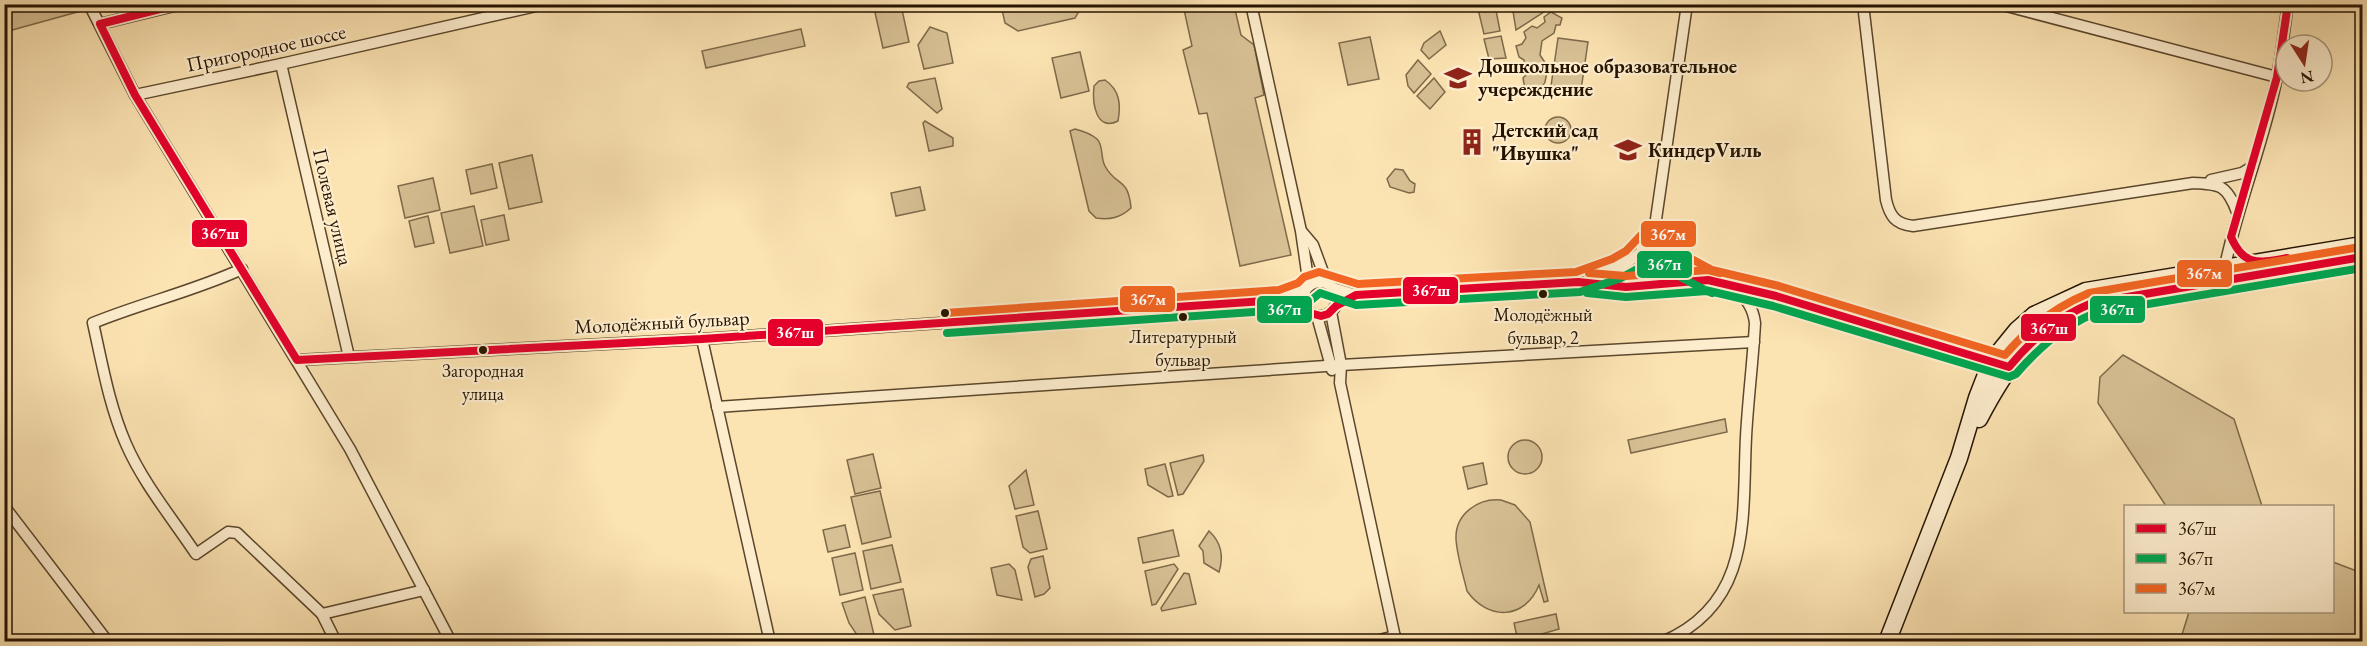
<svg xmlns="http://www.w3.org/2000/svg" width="2367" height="646" font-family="'EB Garamond',serif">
  <rect width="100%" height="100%" fill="#fce3b2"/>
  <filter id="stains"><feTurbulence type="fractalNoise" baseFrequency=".00333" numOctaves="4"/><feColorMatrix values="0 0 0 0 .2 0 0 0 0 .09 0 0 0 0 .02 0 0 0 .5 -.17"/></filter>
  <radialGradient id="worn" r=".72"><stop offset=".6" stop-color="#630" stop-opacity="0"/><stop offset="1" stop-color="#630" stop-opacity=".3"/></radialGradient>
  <g fill="#d7c094" stroke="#7e6a4a" stroke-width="1.5">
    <polygon points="5,4 77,5 81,11 5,32"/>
    <polygon points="888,4 901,5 909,42 883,48 874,8"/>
    <polygon points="1083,4 1075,18 1018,31 1005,23 1001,5"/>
    <polygon points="1183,5 1234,5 1241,35 1254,45 1264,95 1255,98 1291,255 1240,266 1207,113 1199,114 1183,50 1192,46"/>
    <polygon points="1477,5 1495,5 1500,31 1484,34"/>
    <polygon points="1512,5 1545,5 1547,10 1516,30"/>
    <polygon points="1551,12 1562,18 1560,25 1556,25 1554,33 1542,41 1540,55 1548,67 1545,82 1537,96 1525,90 1523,78 1526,75 1524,60 1519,57 1516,46 1522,44 1526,38 1524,32 1532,26 1537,28 1545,22 1544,17"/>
    <polygon points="930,27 947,33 953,63 924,69 918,45"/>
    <polygon points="801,29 805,46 706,68 702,51"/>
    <polygon points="1440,31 1446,45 1429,59 1421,50 1424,43"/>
    <polygon points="1501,36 1506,58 1489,59 1484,39"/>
    <polygon points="1370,37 1379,79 1348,85 1339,43"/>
    <polygon points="1558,38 1588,42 1581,90 1551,86"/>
    <polygon points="1080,52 1089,91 1061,98 1052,58"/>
    <polygon points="1418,60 1431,74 1414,93 1408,86 1406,75"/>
    <polygon points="935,78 942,109 937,113 907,87 909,83"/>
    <polygon points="1434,78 1445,92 1430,109 1417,96"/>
    <path d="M1105,80c15,10 16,25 13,41 -22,11 -26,-18 -24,-35l5,-5z"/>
    <circle cx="1558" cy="130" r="13"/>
    <polygon points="925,121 953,138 953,146 929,151 923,123"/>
    <path d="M1075,129c8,2 16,5 22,10 7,7 3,18 8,27 11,21 23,10 26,42 -11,10 -21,12 -35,10l-7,-7 -19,-80z"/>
    <polygon points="532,155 542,202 509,209 499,163"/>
    <polygon points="492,164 497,188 471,194 466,170"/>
    <polygon points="1395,169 1403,170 1410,181 1415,184 1414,192 1409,193 1390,187 1387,179"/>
    <polygon points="433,178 440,210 405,218 398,186"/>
    <polygon points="920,187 925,210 896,216 891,193"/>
    <polygon points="474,206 483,246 450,253 441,213"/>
    <polygon points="504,215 509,240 486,245 481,220"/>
    <polygon points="428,216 434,243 415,247 409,221"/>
    <polygon points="2123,355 2234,419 2262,506 2166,506 2098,403 2100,377"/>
    <polygon points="1725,419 1727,432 1631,453 1628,440"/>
    <circle cx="1525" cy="457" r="17"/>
    <polygon points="873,454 881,488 855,494 847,460"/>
    <polygon points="1203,455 1204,461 1183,494 1178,495 1170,463"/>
    <polygon points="1483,463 1487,484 1468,489 1463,467"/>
    <polygon points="1165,464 1173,496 1168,497 1148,485 1145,469"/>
    <polygon points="1026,470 1034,505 1015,509 1009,486"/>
    <polygon points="880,491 891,537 862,544 851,497"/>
    <path d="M1501,500l14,5 15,17 18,79 -4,1 -5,-17c-14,35 -51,36 -72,6 -4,-17 -10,-35 -11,-52 -1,-25 22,-41 45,-39z"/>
    <polygon points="1038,511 1047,549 1030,553 1023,547 1016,516"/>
    <polygon points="845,525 850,547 828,552 823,530"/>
    <polygon points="1173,530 1179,556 1143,563 1138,538"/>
    <path d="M1209,531c12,11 15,25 10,41l-15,-9 -1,-12 -4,-5z"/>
    <polygon points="892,545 901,582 871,589 863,551"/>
    <polygon points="855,553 863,590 840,595 832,558"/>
    <polygon points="1043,556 1050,588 1044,594 1035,597 1028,567 1031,559"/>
    <polygon points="2333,562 2362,573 2362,641 2180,641 2189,612 2332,612"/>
    <polygon points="1009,564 1015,570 1022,600 997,595 991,568"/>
    <polygon points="1174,564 1178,569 1156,604 1152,605 1145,571"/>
    <polygon points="1184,573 1189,574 1196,604 1162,611 1161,608"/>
    <polygon points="903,589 911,626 895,630 879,614 873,595"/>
    <polygon points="865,597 874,635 859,638 849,623 842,603"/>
    <polygon points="1556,614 1559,629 1518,641 1514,623"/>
  </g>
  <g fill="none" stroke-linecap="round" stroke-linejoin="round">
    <defs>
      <g id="minor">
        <polyline points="89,4 135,95 350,449 451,642"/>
        <polyline points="1251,4 1301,231 1309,286"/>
        <path d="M1863,4l23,196c4,16 9,24 27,26l280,-43c27,1 34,2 44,29"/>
        <polyline points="1999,4 2277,77"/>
        <polyline points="100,24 182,4"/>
        <polyline points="281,64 349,357"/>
        <polyline points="135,95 281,64 545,4"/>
        <polyline points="2211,180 2242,173 2252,167"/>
        <polyline points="1302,232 1313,245 1327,283"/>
        <polyline points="1653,240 1687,4"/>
        <path d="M242,269c-48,22 -100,34 -149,54 9,40 16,82 33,121 17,39 46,74 70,110l32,-22 9,1 85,81 102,-24"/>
        <path d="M2224,271c13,-66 40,-128 53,-194 5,-24 7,-48 11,-73"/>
        <path d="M1592,278c18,-6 34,-13 48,-25"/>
        <polyline points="1708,280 1680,265 1668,253 1662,242 1650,240 1642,246 1641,259 1651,267 1776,296 2009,367"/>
        <circle cx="1320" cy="299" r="17"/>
        <path d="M1333,288l23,7 241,-13c18,-3 34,-14 51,-16"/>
        <polyline points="1331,312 1341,365 1340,383 1396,642"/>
        <polyline points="1317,316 1332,370"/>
        <polyline points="702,339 770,642"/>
        <polyline points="297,360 702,339 1281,300 1305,292"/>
        <polyline points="717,407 1341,365 1754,342"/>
        <polyline points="4,506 108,642"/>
        <polyline points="322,614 336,642"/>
        <polyline points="1372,642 1395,636"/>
        <path d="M1662,642c91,-38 80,-124 84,-205 2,-38 7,-76 9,-114 -2,-16 -9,-24 -20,-35"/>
      </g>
      <g id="secondary">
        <path d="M1979,419c28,-53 54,-93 113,-116l270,-46"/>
        <polyline points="1887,642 1959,458 1977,398 1991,362 2017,330 2034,315 2086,291 2362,245"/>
      </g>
    </defs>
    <use href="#minor" stroke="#5b472c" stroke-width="13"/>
    <use href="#secondary" stroke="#251300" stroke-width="19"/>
    <use href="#minor" stroke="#fdedcd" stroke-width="10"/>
    <use href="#secondary" stroke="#fdedcd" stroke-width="16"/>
    <defs>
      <g id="bus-1">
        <path d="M180,4l-80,20 35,71 162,265 405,-21 579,-39 24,7 5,6 11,3 7,-2 8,-8 20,-11 222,-13 48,5 82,-7 68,16 233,71c24,-29 49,-50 83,-64l270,-46"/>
        <path d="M2287,258c-28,5 -43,9 -56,-21l46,-160 11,-73"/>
      </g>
      <g id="bus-2">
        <polyline points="1587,293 1626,297 1707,291 1712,293"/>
        <path d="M947,333l335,-23 27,-8 11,-9 36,12 224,-13 41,-14 18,-10 16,-17 5,9 13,13 32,17 68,16 236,71 7,-3c23,-26 46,-47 79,-61l267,-45"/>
      </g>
      <g id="bus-3">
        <polyline points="1589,273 1626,276 1708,270 1720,273"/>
        <path d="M945,313l334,-23 19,-7 6,-6 15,-5 39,12 218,-12 36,-13 14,-8 18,-19 13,-2 14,5 6,12 9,9 26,14 67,16 226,69c24,-28 50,-48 84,-62l271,-46"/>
      </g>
    </defs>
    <use href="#bus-1" stroke="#fdedcd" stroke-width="12"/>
    <use href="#bus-2" stroke="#fdedcd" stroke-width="12"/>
    <use href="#bus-3" stroke="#fdedcd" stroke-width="12"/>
    <use href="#bus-1" stroke="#e4002b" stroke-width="8"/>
    <use href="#bus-2" stroke="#00a651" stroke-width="8"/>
    <use href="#bus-3" stroke="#f26522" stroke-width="8"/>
  </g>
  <defs>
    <symbol id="school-bare" viewBox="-9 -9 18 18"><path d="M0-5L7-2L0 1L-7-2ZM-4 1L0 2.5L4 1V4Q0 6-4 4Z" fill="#8f2418" stroke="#fdedcd" stroke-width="2.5" paint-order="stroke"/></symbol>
    <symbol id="building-bare" viewBox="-9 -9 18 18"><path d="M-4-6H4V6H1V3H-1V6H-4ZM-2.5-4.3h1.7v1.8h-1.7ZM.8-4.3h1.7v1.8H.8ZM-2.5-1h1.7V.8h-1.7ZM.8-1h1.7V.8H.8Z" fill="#8f2418" stroke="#fdedcd" stroke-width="2.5" paint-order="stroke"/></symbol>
  </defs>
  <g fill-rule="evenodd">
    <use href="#school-bare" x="1439" y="59" width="38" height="38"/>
    <use href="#building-bare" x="1453" y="123" width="38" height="38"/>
    <use href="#school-bare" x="1609" y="131" width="38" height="38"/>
  </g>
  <g fill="#251300" stroke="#fdedcd" stroke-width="2">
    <circle cx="1543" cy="294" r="5"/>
    <circle cx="945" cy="313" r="5"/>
    <circle cx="1183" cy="317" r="5"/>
    <circle cx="483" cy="350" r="5"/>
  </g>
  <g text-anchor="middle" stroke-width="4.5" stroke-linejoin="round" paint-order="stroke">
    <g font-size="18" fill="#251300" stroke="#fdedcd">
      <text x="1543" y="321">Молодёжный<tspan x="1543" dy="23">бульвар, 2</tspan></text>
      <text x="1183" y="343">Литературный<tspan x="1183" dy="23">бульвар</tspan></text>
      <text x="483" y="377">Загородная<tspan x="483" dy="23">улица</tspan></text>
    </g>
    <g font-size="20" fill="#251300" stroke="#fdedcd">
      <text transform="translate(266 48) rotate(-12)" y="7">Пригородное шоссе</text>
      <text transform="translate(333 207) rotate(77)" y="7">Полевая улица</text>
      <text transform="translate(662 322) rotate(-3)" y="7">Молодёжный бульвар</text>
    </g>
    <g font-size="20" font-weight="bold" fill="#251300" stroke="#fdedcd" text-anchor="start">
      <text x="1478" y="73">Дошкольное образовательное<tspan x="1478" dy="23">учереждение</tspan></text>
      <text x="1492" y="137">Детский сад<tspan x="1492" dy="23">"Ивушка"</tspan></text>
      <text x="1648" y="157">КиндерVиль</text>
    </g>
  </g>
  <g stroke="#fdedcd" stroke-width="2">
    <rect x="191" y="219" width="57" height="29" rx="6" fill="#e4002b"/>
    <rect x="1640" y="220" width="57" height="28" rx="6" fill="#f26522"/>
    <rect x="1636" y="250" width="57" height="29" rx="6" fill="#00a651"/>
    <rect x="2176" y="259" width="57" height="29" rx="6" fill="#f26522"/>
    <rect x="1402" y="276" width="57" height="29" rx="6" fill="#e4002b"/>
    <rect x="1119" y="285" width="57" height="28" rx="6" fill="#f26522"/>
    <rect x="2089" y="295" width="57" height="29" rx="6" fill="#00a651"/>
    <rect x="1256" y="295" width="57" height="29" rx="6" fill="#00a651"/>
    <rect x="2020" y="313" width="57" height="29" rx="6" fill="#e4002b"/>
    <rect x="767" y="318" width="57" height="29" rx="6" fill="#e4002b"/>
  </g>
  <g font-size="16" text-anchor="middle" font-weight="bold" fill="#fff">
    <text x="220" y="239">367ш</text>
    <text x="1668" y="240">367м</text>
    <text x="1664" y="270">367п</text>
    <text x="2204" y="279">367м</text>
    <text x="1431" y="296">367ш</text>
    <text x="1148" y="305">367м</text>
    <text x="2117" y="315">367п</text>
    <text x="1284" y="315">367п</text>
    <text x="2049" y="334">367ш</text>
    <text x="795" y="338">367ш</text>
  </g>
  <rect width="2367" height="646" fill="none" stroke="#fce3b2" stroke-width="24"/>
  <rect x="6" y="6" width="2355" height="634" fill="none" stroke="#251300" stroke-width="3"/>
  <rect x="12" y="12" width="2343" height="622" fill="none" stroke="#251300" stroke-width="1.5"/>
  <rect x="2124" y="505" width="210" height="108" fill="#fdedcd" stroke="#a7967b" stroke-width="1.5"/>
  <rect x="2136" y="524" width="30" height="9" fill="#e4002b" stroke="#a7967b" stroke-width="1.5"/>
  <text x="2178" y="535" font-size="18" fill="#251300">367ш</text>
  <rect x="2136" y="554" width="30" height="9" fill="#00a651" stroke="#a7967b" stroke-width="1.5"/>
  <text x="2178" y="565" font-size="18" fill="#251300">367п</text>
  <rect x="2136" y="584" width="30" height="9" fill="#f26522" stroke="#a7967b" stroke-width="1.5"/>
  <text x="2178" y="595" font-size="18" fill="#251300">367м</text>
  <g transform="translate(2304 63) rotate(168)"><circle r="28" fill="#fdedcd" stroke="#a7967b" stroke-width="1.5"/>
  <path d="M0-4.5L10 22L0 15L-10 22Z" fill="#8f2418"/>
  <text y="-9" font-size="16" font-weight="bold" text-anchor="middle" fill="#251300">N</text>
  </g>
  <rect width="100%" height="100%" filter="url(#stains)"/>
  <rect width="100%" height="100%" fill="url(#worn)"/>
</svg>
